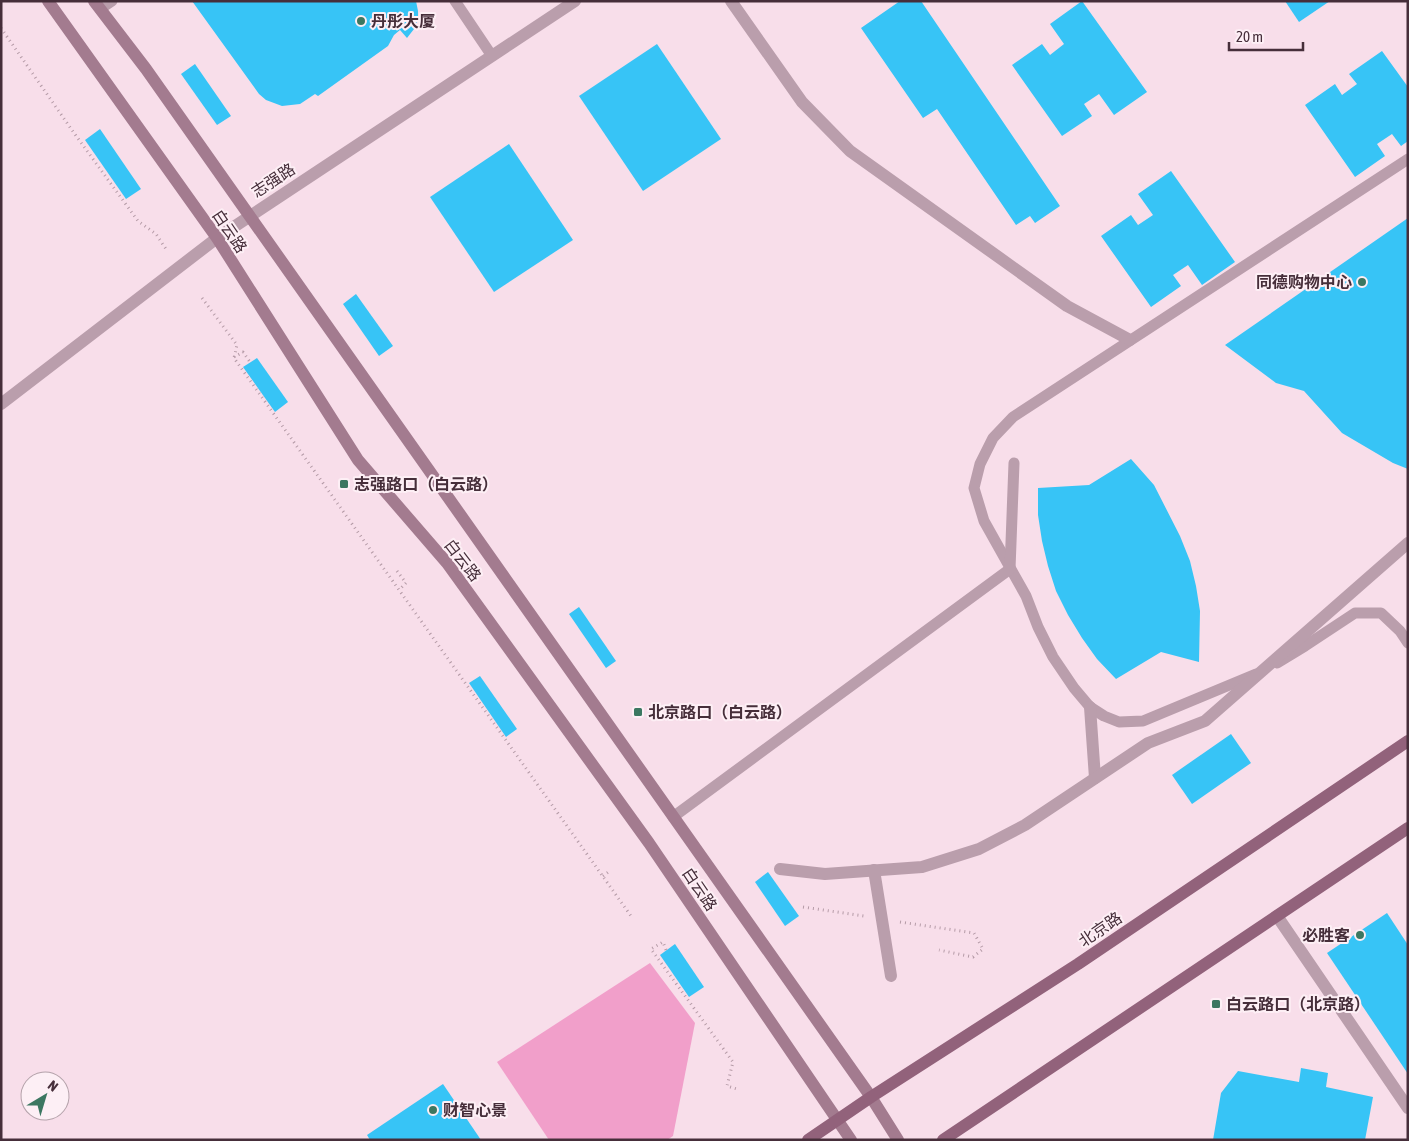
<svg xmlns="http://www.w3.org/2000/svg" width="1409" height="1141" font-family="'Asap Condensed','Noto Sans SC',sans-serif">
  <rect width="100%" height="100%" fill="#f8deea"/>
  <polygon fill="#f19fca" points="650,963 695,1023 673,1136 667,1140 549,1140 497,1062"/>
  <g fill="#37c4f6">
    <polygon points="192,1 416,1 418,11 418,19 414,29 407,38 400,30 394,35 388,46 318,96 315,94 300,104 282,106 266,100 259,94"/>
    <polygon points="900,1 921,1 1060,206 1035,223 1030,216 1016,225 937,109 923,118 861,28"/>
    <polygon points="1082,1 1147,92 1114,115 1099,94 1084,104 1092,116 1062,136 1012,65 1042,44 1050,55 1064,44 1050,24"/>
    <polygon points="1285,1 1330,1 1299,22"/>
    <polygon points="657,44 721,139 643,191 579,96"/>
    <polygon points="1382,51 1408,87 1408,141 1401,146 1392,134 1377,144 1385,156 1355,177 1305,105 1335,84 1342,95 1357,84 1349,74"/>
    <polygon points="195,64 231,116 217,125 181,74"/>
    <polygon points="100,129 141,189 126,199 85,140"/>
    <polygon points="509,144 573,240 494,292 430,197"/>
    <polygon points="1171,171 1235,262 1202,285 1188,265 1173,275 1181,286 1151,307 1101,236 1131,215 1138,225 1153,215 1138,194"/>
    <polygon points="1408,218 1408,469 1393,463 1342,433 1304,391 1276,383 1225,345"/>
    <polygon points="356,294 393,346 379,356 343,304"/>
    <polygon points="257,358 288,402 275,412 243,367"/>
    <polygon points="1131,459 1154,485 1180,536 1190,561 1196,586 1200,611 1199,662 1161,652 1116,679 1097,659 1082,638 1068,615 1056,591 1048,566 1042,541 1038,515 1038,488 1089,485"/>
    <polygon points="579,607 616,661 606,668 569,614"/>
    <polygon points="480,676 517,729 506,737 469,683"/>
    <polygon points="1231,734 1251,763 1192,804 1172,775"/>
    <polygon points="768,872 799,916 785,926 755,882"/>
    <polygon points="1387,913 1408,945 1408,1074 1327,953"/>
    <polygon points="675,944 704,987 689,997 660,955"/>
    <polygon points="1301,1068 1328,1073 1326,1087 1373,1097 1365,1140 1213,1140 1221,1093 1238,1071 1299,1082"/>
    <polygon points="443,1084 481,1140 370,1140 367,1135"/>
  </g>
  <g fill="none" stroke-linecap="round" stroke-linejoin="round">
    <g stroke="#b59ba7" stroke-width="3" stroke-dasharray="1 4" stroke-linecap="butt">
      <polyline points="1,28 74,133 138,221 156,234 166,249"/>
      <polyline points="202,298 237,345 234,358 631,916"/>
      <polyline points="234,357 243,352 250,362"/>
      <polyline points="397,571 406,583 399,590"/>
      <polyline points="603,876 611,870"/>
      <polyline points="803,907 864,916"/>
      <polyline points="900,922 974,933 983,949 973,957 939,950"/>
      <polyline points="666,950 663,942 651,949 733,1062 727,1086 737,1089"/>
    </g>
    <g stroke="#ba9eac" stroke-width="11">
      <polyline points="455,1 492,56"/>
      <polyline points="100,9 112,1"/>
      <polyline points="1277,663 1305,646 1355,613 1381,613 1400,631 1408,643"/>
      <polyline points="1256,674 1143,721 1119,722 1104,716 1090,707 1074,688 1053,657 1038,627 1026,596 984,521 974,488 980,464 993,438 1013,417 1408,159"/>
      <polyline points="673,817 1010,569 1014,463"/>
    </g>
    <g stroke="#ba9eac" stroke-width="12">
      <polyline points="731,1 802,102 850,151 1067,306 1130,340"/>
      <polyline points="1,404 217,238 575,1"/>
      <polyline points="1090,707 1095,778"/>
      <polyline points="780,869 825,874 922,867 979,849 1025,825 1148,743 1205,721 1408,543"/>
      <polyline points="874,870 891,976"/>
      <polyline points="1277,916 1408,1108"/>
    </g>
    <g stroke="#a37b8f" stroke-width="12">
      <polyline points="48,1 217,238 358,460 447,563 649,843 851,1140"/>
      <polyline points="94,1 146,69 871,1097 898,1140"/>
    </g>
    <g stroke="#92627b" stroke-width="12">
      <polyline points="808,1140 871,1097 1078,964 1408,741"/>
      <polyline points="943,1140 1408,828"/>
    </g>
  </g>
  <g fill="#3c7761" stroke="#fdeff5" stroke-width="2">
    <circle cx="361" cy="21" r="5"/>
    <circle cx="1362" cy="282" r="5"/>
    <rect x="339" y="479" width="10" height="10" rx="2.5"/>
    <rect x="633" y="707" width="10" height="10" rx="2.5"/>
    <circle cx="1360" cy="935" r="5"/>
    <rect x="1211" y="999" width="10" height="10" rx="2.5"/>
    <circle cx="433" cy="1110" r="5"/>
  </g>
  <g text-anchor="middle" stroke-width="4" stroke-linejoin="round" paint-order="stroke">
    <g font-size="16" font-weight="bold" fill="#462e3a" stroke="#fdeff5" text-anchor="start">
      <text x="371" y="27">丹彤大厦</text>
      <text x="1352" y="288" text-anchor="end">同德购物中心</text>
      <text x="354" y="490">志强路口（白云路）</text>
      <text x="648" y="718">北京路口（白云路）</text>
      <text x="1350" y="941" text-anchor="end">必胜客</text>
      <text x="1226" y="1010">白云路口（北京路）</text>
      <text x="443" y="1116">财智心景</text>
    </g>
    <g font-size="16" fill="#462e3a" stroke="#fdeff5">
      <text transform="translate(273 180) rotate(-33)" y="6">志强路</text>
      <text transform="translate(230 231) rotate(56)" y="6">白云路</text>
      <text transform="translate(463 560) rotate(52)" y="6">白云路</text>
      <text transform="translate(700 889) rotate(56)" y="6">白云路</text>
      <text transform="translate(1100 929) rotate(-34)" y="6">北京路</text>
    </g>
  </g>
  <rect width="1409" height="1141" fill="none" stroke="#462e3a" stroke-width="5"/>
  <g transform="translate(45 1096) rotate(38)"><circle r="24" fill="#fdeff5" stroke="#b4a2aa"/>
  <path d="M0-4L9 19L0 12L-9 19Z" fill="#3c7761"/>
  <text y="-8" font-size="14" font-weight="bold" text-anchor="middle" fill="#462e3a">N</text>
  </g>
  <path d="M1229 42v8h74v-8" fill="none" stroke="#462e3a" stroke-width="2.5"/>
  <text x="1236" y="42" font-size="15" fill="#462e3a" stroke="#fdeff5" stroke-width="4" paint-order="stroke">20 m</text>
</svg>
